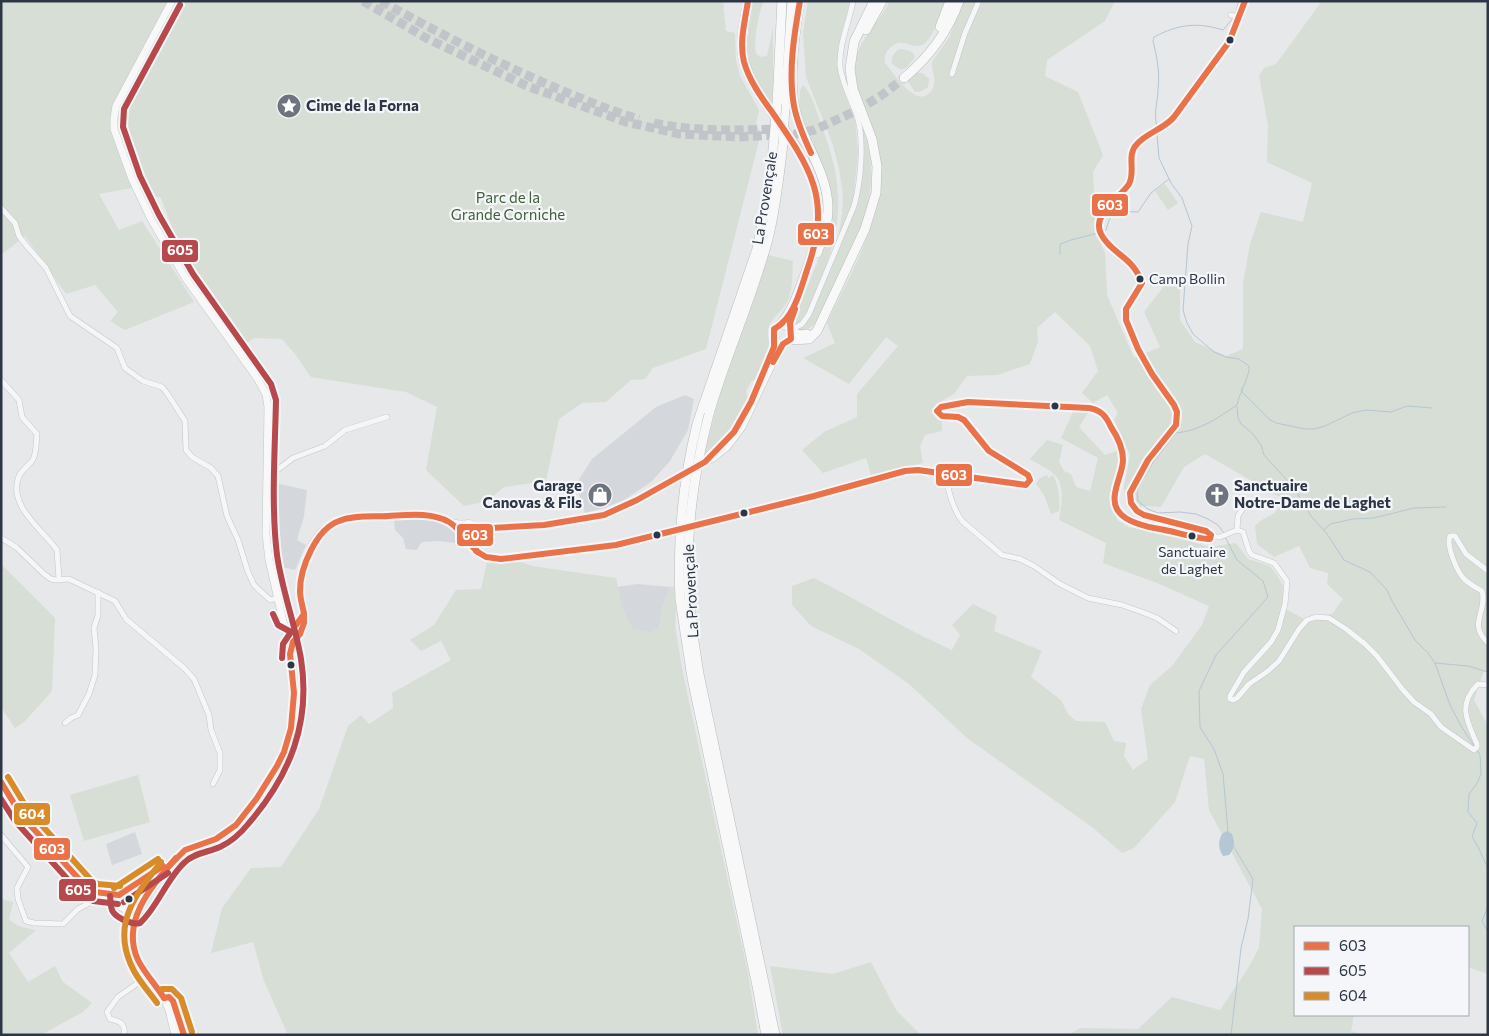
<svg xmlns="http://www.w3.org/2000/svg" width="1489" height="1036" font-family="Commissioner,sans-serif">
  <rect width="100%" height="100%" fill="#e6e8ea"/>
  <g fill="#d4d8dd">
    <polygon points="685,395 694,399 688,430 670,461 651,482 624,500 604,508 585,513 576,484 592,459 656,407"/>
    <polygon points="271,482 307,490 304,516 297,540 306,545 295,570 273,565 270,536"/>
    <polygon points="394,519 434,520 448,525 455,530 462,544 439,541 423,542 420,544 417,550 406,549 403,538 395,530"/>
    <polygon points="637,584 670,587 663,606 659,628 652,633 632,629 623,611 617,587"/>
    <polygon points="135,832 142,854 112,865 106,844"/>
  </g>
  <g fill="#d7ded6">
    <polygon points="1,1 723,1 726,31 735,33 736,60 740,76 759,110 756,123 761,133 706,349 653,368 645,379 631,380 606,402 582,403 559,419 546,481 504,487 488,501 464,506 426,470 437,407 406,392 311,377 295,354 282,339 254,338 244,345 188,269 189,268 185,262 161,198 132,188 99,194 119,230 142,221 194,302 125,330 110,321 118,312 95,285 66,294 25,236 1,255"/>
    <path d="M751,1h13c-5,10 -12,44 -7,54l5,2 5,-1 1,-4 5,-24v56l-2,23c-28,-42 -28,-57 -20,-106z"/>
    <polygon points="808,1 850,1 838,48 838,71 846,98 855,120 858,152 853,204 838,241 842,214 843,195 839,168 832,142 806,77 803,33"/>
    <path d="M890,1h55c-3,11 -13,40 -23,44 -12,5 -20,-10 -33,4 -4,4 -5,8 -4,14 8,9 29,43 43,31 3,-2 5,-5 6,-9 2,-8 -3,-15 -2,-23l18,-26 13,-35h152l-10,20 -58,39 -2,16 33,16 25,63 -10,17 3,59 9,22 2,42 27,63 26,-11 -16,-35 20,-26 16,1v33l15,22 31,14 17,-7v-66l7,-39 11,-32 42,10 9,-39 -45,-21 1,-37 -9,-49 5,-8 12,-4 46,-63h166v669l-5,3 -9,27 14,26v248l-20,-7v-40h-173v88h59l-3,16 17,4h-299l11,-7 58,1 34,-32 48,13 27,-40 12,-22 3,-39 -53,-99 -5,-51 -14,-3 -15,46 -41,46 -12,5 -30,-26 -125,-89 -58,-54 -50,-35 -48,-23 -19,-21v-19l22,-8c46,23 90,51 138,72l8,-15 -8,-10 21,-21 24,12 -3,15 48,20 -11,26 30,23 7,14 8,7 29,1 9,19 12,2 -2,13 9,14 15,-11 -7,-50 9,-24 22,-19 30,-41 7,-19 -52,-23 -54,-20 3,-20 -47,-23c2,-15 7,-35 -5,-46 -7,-6 -17,-10 -24,-15l17,-19 16,5 -4,17 5,9 7,3 5,13 14,4 8,-33 -37,-20 12,-26 15,1 -9,14 26,28 12,-4 2,12 -8,35 6,22 11,7 50,10 31,10 27,-4 12,16 22,7 7,9 6,11 -1,21 22,12 28,-5 11,-15 -16,-15 1,-11 -18,-5 -11,-22 -25,11 -17,-13 -2,-18c12,-13 21,-7 28,-27l-78,-45 -21,13 -23,40 -13,-1 -22,1 -2,-21 6,-31 -16,-35 4,-7 -11,-18 -14,8 -11,-10 16,-22 -8,-25 -35,-34 -18,16 1,13 -8,23 -33,11 -30,1 -13,18 -18,10 -5,8 7,8 4,1v10l-17,4 -5,11 3,17 -52,12 -5,-17 -43,15 -21,-23 22,-18 33,-15v-23l41,-48 -12,-9 -37,47 -46,-26 32,-15 -8,-20c19,-41 54,-100 54,-145 0,-9 -1,-19 -2,-27 -6,-30 -34,-73 -20,-102 8,-17 22,-31 31,-48z"/>
    <path d="M899,49c6,0 14,1 16,8l-8,10 -6,3 -9,-6c-1,-7 1,-10 7,-15z"/>
    <polygon points="917,73 922,73 929,79 928,87 920,92 915,92 907,80"/>
    <path d="M803,85c10,10 13,26 18,39 24,65 23,99 -3,163 -5,14 -9,32 -23,38l-2,-3 28,-69 10,-36 -32,-108 1,-18z"/>
    <path d="M860,120c14,39 15,65 2,104l-42,92c-6,10 -11,15 -22,14l-1,-1 8,-5 7,-11 46,-111 4,-28z"/>
    <polygon points="1165,184 1178,203 1168,210 1155,191"/>
    <path d="M768,255l25,6c-1,12 0,28 -5,39 -11,21 -27,20 -17,48l-13,29 -7,5 -5,9 2,10 -8,16 -16,22 -21,18 19,-70z"/>
    <path d="M1047,475l1,3 5,-3c6,12 7,22 6,36l-8,3 -7,-19 -8,-11 4,-6z"/>
    <polygon points="1,542 2,565 55,618 52,691 25,721 15,728 1,707"/>
    <polygon points="520,561 532,566 616,578 623,611 632,628 652,633 659,628 663,606 670,587 674,587 676,611 675,626 683,674 748,973 758,1035 288,1035 264,981 253,942 211,953 222,908 251,868 281,867 319,809 348,726 361,715 369,724 393,708 392,693 451,660 441,641 421,651 410,640 434,625 456,590 481,589 487,562"/>
    <polygon points="138,775 150,822 84,841 70,795"/>
    <path d="M1,899l12,3 -4,17c7,8 17,9 27,11l-27,23 19,29 27,-16 8,16 29,21 -9,9 -42,23h-40z"/>
    <polygon points="871,962 896,1010 921,1035 783,1035 770,966 833,974"/>
  </g>
  <path fill="#b5c6d4" d="M1227,831l5,3c3,8 3,14 -3,21l-6,1c-5,-8 -5,-14 -1,-22z"/>
  <g fill="none" stroke-linecap="round" stroke-linejoin="round">
    <g stroke="#b5c6d4" stroke-width="1">
      <polyline points="1235,14 1239,1"/>
      <path d="M1157,126c-4,-13 1,-24 1,-37 2,-16 -1,-32 -5,-48l1,-4c25,-13 43,-15 69,-7l11,-13"/>
      <path d="M1157,135l2,23 12,25 11,15 10,28 -4,18 -5,66 4,13 6,11 21,18 12,5 13,2 10,7c2,7 -10,28 -12,39 -19,13 -38,26 -61,28l-22,28 -15,25 -2,5 1,10 10,8 10,4 22,-1 16,2 12,5 10,6 6,8"/>
      <polyline points="1102,231 1106,230 1109,220 1117,211 1138,212 1151,193 1169,179"/>
      <polyline points="1060,254 1060,244 1071,240 1098,233"/>
      <polyline points="1242,388 1242,392 1269,419 1276,423 1305,429 1314,429 1325,426 1352,413 1366,410 1391,412 1407,406 1432,408"/>
      <polyline points="1237,407 1238,418 1241,424 1253,434 1261,445 1264,455 1294,488 1311,516 1327,534 1344,560 1370,572 1387,590 1392,601 1415,640 1428,653 1435,663 1450,705 1461,726 1474,746"/>
      <polyline points="1324,530 1330,524 1353,519 1374,518 1414,508 1446,507"/>
      <polyline points="1225,537 1237,560 1263,581 1268,597 1216,655 1199,691 1200,727 1214,749 1223,774 1228,832"/>
      <polyline points="1435,663 1468,666 1488,672"/>
      <polyline points="1476,749 1480,755 1481,774 1476,785 1469,794 1468,812 1477,823 1472,837 1477,845 1488,868"/>
      <polyline points="1488,901 1487,909 1482,921 1488,932"/>
      <polyline points="1231,1035 1241,948 1248,919 1253,879 1234,847"/>
    </g>
    <g stroke="#c1c4c9" stroke-width="9" stroke-dasharray="9 4.5" stroke-linecap="butt">
      <polyline points="363,1 428,39 527,86 626,122 679,134 739,137 796,134 814,130 858,110 882,95 904,78"/>
      <path d="M381,1c57,32 115,61 175,87 27,11 54,23 83,31"/>
      <path d="M654,123c42,9 86,7 129,6"/>
    </g>
    <defs>
      <g id="street">
        <polyline points="1231,15 1239,18"/>
        <polyline points="952,74 965,33 979,1"/>
        <polyline points="1,208 15,223 19,236 25,244 46,268 70,316 117,348 125,368 143,381 162,387 167,393 185,421 186,450 192,457 211,468 218,476 227,516 238,540 248,572 254,585 269,599 271,600 277,598"/>
        <path d="M791,330l11,-6 7,-10 45,-108c7,-25 11,-69 2,-93 -6,-15 -14,-30 -16,-47 -1,-23 9,-43 13,-65"/>
        <path d="M1,380l18,20 3,17 15,17c-1,8 0,20 -5,27 -4,5 -10,9 -13,15 -12,30 24,54 38,74l2,29"/>
        <polyline points="267,474 272,474 293,458 325,446 345,430 387,417"/>
        <path d="M946,475c2,16 6,32 16,46l40,34 18,4 14,7 26,18 28,14 34,7 20,7 15,6 19,13"/>
        <polyline points="1237,530 1238,516 1246,503"/>
        <path d="M1211,537h9l17,-7 6,2 6,19 3,4 22,8 13,18 -2,23 -7,26 -7,12 -27,30 -14,24v3l3,1 4,-2 12,-14 19,-13 11,-10 20,-32 8,-9 9,-3 13,1 17,11 19,15 12,12 26,34 11,12 17,12 10,13 33,23 3,-3v-3c-10,-23 -20,-39 1,-60l10,1"/>
        <polyline points="1,538 16,547 44,574 51,579 56,580 69,579 115,601 126,619 184,668 194,679 209,715 211,730 220,753 220,770 213,784"/>
        <path d="M1488,571l-22,-17 -11,-18h-5c-4,10 7,36 15,44 5,4 11,8 17,11 6,21 -15,32 6,52"/>
        <polyline points="65,723 71,718 78,715 89,694 95,675 96,648 94,628 98,615 98,592"/>
        <polyline points="1,835 28,867 17,888 18,899 26,921 34,923 63,924 78,909 102,896 103,894"/>
        <polyline points="67,892 70,889"/>
        <path d="M124,1035c2,-12 -5,-14 -14,-16l-3,-7 11,-15 30,-21"/>
      </g>
      <g id="secondary">
        <polyline points="172,1 116,106 114,118 114,129 132,179 151,219 186,279 257,378 266,394 268,407 266,534 269,560 292,660 294,693 293,715 284,752 271,777 250,808 229,831 216,839 185,850 176,858 152,889 134,919 131,936 137,958 164,998 169,1010 175,1035"/>
        <path d="M449,521c18,15 24,37 52,38l115,-14 198,-49 91,-25 13,-1 108,15 4,-5 -2,-5 -39,-24 -25,-31 -6,-3 -16,-1 -5,-5 4,-4 27,-5 121,6c5,1 11,2 14,6 7,7 21,36 20,46 -1,18 -14,36 -4,53l23,13 53,10 9,4 6,-1 1,-4 -5,-4 -62,-16 -7,-4 -6,-8 -1,-10 18,-33 28,-35 1,-4v-9l-3,-7 -22,-31 -14,-25 -12,-29v-11l16,-26c-4,-27 -43,-36 -43,-57 0,-15 22,-31 30,-43 6,-10 0,-23 4,-34 10,-16 30,-17 41,-32l55,-75 16,-41"/>
        <polyline points="475,548 473,538 476,533 488,529"/>
        <polyline points="291,624 296,625 300,630"/>
        <path d="M291,651c2,-12 11,-18 13,-31 1,-12 -5,-24 -3,-37 3,-15 7,-35 17,-47 5,-7 13,-12 21,-15 19,-6 69,-8 88,-5 12,1 25,9 37,8 3,0 5,-1 7,0l4,2 40,2 83,-12 29,-11 86,-47 14,-11 15,-20 38,-80 11,-9 1,-6 -5,-6 -8,-1 -6,7 1,11 -2,10 -29,65 -14,20 -24,24"/>
        <polyline points="1,782 21,815 87,888 95,892 119,895"/>
        <polyline points="114,895 115,902 117,905 136,915"/>
        <polyline points="119,895 159,867 165,865 168,867"/>
        <polyline points="164,998 169,997 173,1001 184,1035"/>
      </g>
      <g id="highway">
        <path d="M748,1c-3,20 -9,41 -4,61 6,19 18,36 30,53 39,54 58,83 34,151 -7,19 -14,43 -27,58"/>
        <path d="M800,1c-5,27 -11,77 -6,103 6,36 34,67 34,104 0,16 -5,30 -11,45"/>
        <polyline points="940,27 950,1"/>
        <polyline points="866,30 882,1"/>
        <path d="M904,78c24,-20 44,-46 55,-77"/>
        <polyline points="777,104 782,1"/>
        <polyline points="784,121 792,1"/>
        <polyline points="792,332 800,335 807,334"/>
        <polyline points="790,340 809,339 817,331 865,229 876,193 877,166 872,139 853,89 850,69 854,42 874,1"/>
        <path d="M709,414c17,-59 43,-115 59,-175 8,-31 11,-63 15,-95"/>
        <polyline points="697,424 757,249 769,192 774,139"/>
        <polyline points="680,599 692,678 757,986 766,1035"/>
        <polyline points="689,599 693,635 699,674 775,1035"/>
      </g>
    </defs>
    <use href="#street" stroke="#c4c6c8" stroke-width="6"/>
    <use href="#secondary" stroke="#c4c6c8" stroke-width="8"/>
    <use href="#highway" stroke="#b8bbbf" stroke-width="10"/>
    <use href="#street" stroke="#f5f6f7" stroke-width="5"/>
    <use href="#secondary" stroke="#f8f8f8" stroke-width="7"/>
    <use href="#highway" stroke="#f8f8f8" stroke-width="9"/>
    <defs>
      <g id="highway-bridge">
        <polyline points="774,139 777,104"/>
        <polyline points="783,144 784,121"/>
        <path d="M680,599c-3,-59 3,-118 17,-175"/>
        <path d="M689,599c-4,-63 4,-124 20,-185"/>
      </g>
    </defs>
    <use href="#highway-bridge" stroke="#b8bbbf" stroke-width="10" stroke-linecap="butt"/>
    <use href="#highway-bridge" stroke="#f8f8f8" stroke-width="9"/>
    <defs>
      <g id="bus-1">
        <path d="M748,1c-3,20 -9,41 -4,61 5,18 17,35 28,50 40,58 60,87 35,158 -5,15 -12,42 -24,52 -2,3 -6,5 -9,7v18l-23,55 -17,30 -29,30 -68,38 -33,15 -60,10 -53,3 -15,5 -3,5 3,13 10,6 15,2 115,-14 198,-49 91,-25 13,-1 108,15 4,-5 -2,-5 -39,-24 -25,-31 -6,-3 -16,-1 -5,-5 4,-4 27,-5 121,6c12,2 17,8 22,19 6,9 12,22 12,33 0,15 -16,38 -4,52 8,11 33,16 46,18 10,2 38,10 45,9l1,-4 -5,-4 -62,-16 -7,-4 -6,-8 -1,-10 18,-33 28,-35 1,-13 -3,-7 -22,-31 -14,-25 -12,-29v-11l16,-26c-9,-27 -31,-29 -41,-49 -10,-20 19,-36 28,-50 7,-13 -3,-29 8,-40 11,-12 27,-15 37,-27l55,-75 16,-41"/>
        <path d="M800,1c-6,34 -12,71 -6,105 3,16 10,32 17,47"/>
        <polyline points="773,362 783,344 791,339 790,323 795,309"/>
        <path d="M296,625l8,-11c-1,-7 -4,-15 -4,-23 0,-23 16,-62 39,-70 15,-6 33,-4 49,-5 20,-1 43,-4 61,6 12,7 18,21 29,30"/>
        <polyline points="1,782 21,815 87,888 95,892 119,895"/>
        <polyline points="168,867 185,850 216,839 236,825 257,798 277,766 284,752 291,728 294,693 290,654 293,642 300,634 304,623 304,614"/>
        <polyline points="119,895 163,866"/>
        <path d="M164,998c-8,-13 -19,-24 -26,-38 -18,-39 14,-74 38,-102"/>
        <polyline points="164,998 169,997 173,1001 184,1035"/>
      </g>
      <g id="bus-2">
        <polyline points="273,614 278,625 291,632 283,644 282,658"/>
        <polyline points="1,799 15,821 81,894 93,901 118,904"/>
        <path d="M110,896c1,5 0,12 3,16 5,7 20,13 27,11 17,-15 27,-45 45,-61 9,-9 24,-10 35,-15 11,-5 21,-14 29,-24 41,-48 62,-100 52,-164 -6,-35 -19,-69 -24,-104 -6,-50 -2,-104 -1,-155l-5,-16 -78,-110 -34,-59 -19,-39 -17,-49 1,-18 56,-104"/>
        <polyline points="124,902 168,873"/>
      </g>
      <g id="bus-3">
        <polyline points="8,777 28,810 92,881 98,884 120,886"/>
        <polyline points="114,888 158,859"/>
        <polyline points="162,989 172,989 181,998 192,1032"/>
        <path d="M157,1003c-8,-11 -17,-21 -23,-32 -24,-45 0,-74 27,-109"/>
      </g>
    </defs>
    <use href="#bus-1" stroke="#f4f6f9" stroke-width="10"/>
    <use href="#bus-2" stroke="#f4f6f9" stroke-width="10"/>
    <use href="#bus-3" stroke="#f4f6f9" stroke-width="10"/>
    <use href="#bus-1" stroke="#e97249" stroke-width="6"/>
    <use href="#bus-2" stroke="#b7484b" stroke-width="6"/>
    <use href="#bus-3" stroke="#d78c29" stroke-width="6"/>
  </g>
  <defs>
    <symbol id="sight-disc" viewBox="-11 -11 22 22"><circle r="9.5" fill="#6d747e" stroke="#f4f6f9"/><path d="M0-6L1.8-2.2L6-1.7L2.9 1.2L3.7 5.4L0 3.3L-3.7 5.4L-2.9 1.2L-6-1.7L-1.8-2.2Z" fill="#fff"/></symbol>
    <symbol id="shop-disc" viewBox="-11 -11 22 22"><circle r="9.5" fill="#6d747e" stroke="#f4f6f9"/><path d="M-5-2.5h2.3a2.7 3.5 0 0 1 5.4 0H5L5.5 6h-11ZM-1.5-2.5h3a1.5 2.3 0 0 0-3 0Z" fill="#fff"/></symbol>
    <symbol id="church-disc" viewBox="-11 -11 22 22"><circle r="9.5" fill="#6d747e" stroke="#f4f6f9"/><path d="M-1.2-6h2.4v3.5h3.3v2.4h-3.3V6h-2.4V-.1h-3.3v-2.4h3.3Z" fill="#fff"/></symbol>
  </defs>
  <g fill-rule="evenodd">
    <use href="#sight-disc" x="275" y="92" width="28" height="28"/>
    <use href="#shop-disc" x="586" y="481" width="28" height="28"/>
    <use href="#church-disc" x="1203" y="481" width="28" height="28"/>
  </g>
  <g fill="#2c3644" stroke="#f4f6f9" stroke-width="2">
    <circle cx="1230" cy="40" r="4.5"/>
    <circle cx="1140" cy="279" r="4.5"/>
    <circle cx="1055" cy="406" r="4.5"/>
    <circle cx="744" cy="513" r="4.5"/>
    <circle cx="657" cy="535" r="4.5"/>
    <circle cx="1192" cy="536" r="4.5"/>
    <circle cx="291" cy="665" r="4.5"/>
    <circle cx="129" cy="899" r="4.5"/>
  </g>
  <g text-anchor="middle" stroke-width="4.5" stroke-linejoin="round" paint-order="stroke">
    <g font-size="14" fill="#2c3644" stroke="#f4f6f9" text-anchor="start">
      <text x="1149" y="284">Camp Bollin</text>
      <text x="1192" y="557" text-anchor="middle">Sanctuaire<tspan x="1192" dy="17">de Laghet</tspan></text>
    </g>
    <g font-size="15" font-weight="bold" fill="#2c3644" stroke="#f4f6f9" text-anchor="start">
      <text x="306" y="111">Cime de la Forna</text>
      <text x="582" y="491" text-anchor="end">Garage<tspan x="582" dy="17">Canovas &amp; Fils</tspan></text>
      <text x="1234" y="491">Sanctuaire<tspan x="1234" dy="17">Notre-Dame de Laghet</tspan></text>
    </g>
    <g font-size="15" fill="#426039" stroke="#f4f6f9">
      <text x="508" y="203">Parc de la<tspan x="508" dy="17">Grande Corniche</tspan></text>
    </g>
    <g font-size="15" fill="#2c3644" stroke="#f4f6f9">
      <text transform="translate(765 198) rotate(-81)" y="5">La Provençale</text>
      <text transform="translate(691 591) rotate(-93)" y="5">La Provençale</text>
    </g>
  </g>
  <g stroke="#f4f6f9" stroke-width="2">
    <rect x="1091" y="193" width="38" height="24" rx="5" fill="#e97249"/>
    <rect x="797" y="222" width="38" height="24" rx="5" fill="#e97249"/>
    <rect x="161" y="239" width="38" height="24" rx="5" fill="#b7484b"/>
    <rect x="935" y="463" width="38" height="24" rx="5" fill="#e97249"/>
    <rect x="456" y="523" width="38" height="24" rx="5" fill="#e97249"/>
    <rect x="13" y="802" width="38" height="24" rx="5" fill="#d78c29"/>
    <rect x="33" y="837" width="38" height="24" rx="5" fill="#e97249"/>
    <rect x="58" y="878" width="39" height="24" rx="5" fill="#b7484b"/>
  </g>
  <g font-size="14" text-anchor="middle" font-weight="bold" fill="#fff">
    <text x="1110" y="210">603</text>
    <text x="816" y="239">603</text>
    <text x="180" y="255">605</text>
    <text x="954" y="480">603</text>
    <text x="475" y="540">603</text>
    <text x="32" y="819">604</text>
    <text x="52" y="854">603</text>
    <text x="78" y="895">605</text>
  </g>
  <rect width="1489" height="1036" fill="none" stroke="#2c3644" stroke-width="5"/>
  <rect x="1294" y="926" width="175" height="90" fill="#f4f6f9" stroke="#a4a9b1"/>
  <rect x="1304" y="942" width="25" height="8" fill="#e97249" stroke="#a4a9b1"/>
  <text x="1339" y="951" font-size="15" fill="#2c3644">603</text>
  <rect x="1304" y="967" width="25" height="8" fill="#b7484b" stroke="#a4a9b1"/>
  <text x="1339" y="976" font-size="15" fill="#2c3644">605</text>
  <rect x="1304" y="992" width="25" height="8" fill="#d78c29" stroke="#a4a9b1"/>
  <text x="1339" y="1001" font-size="15" fill="#2c3644">604</text>
</svg>
